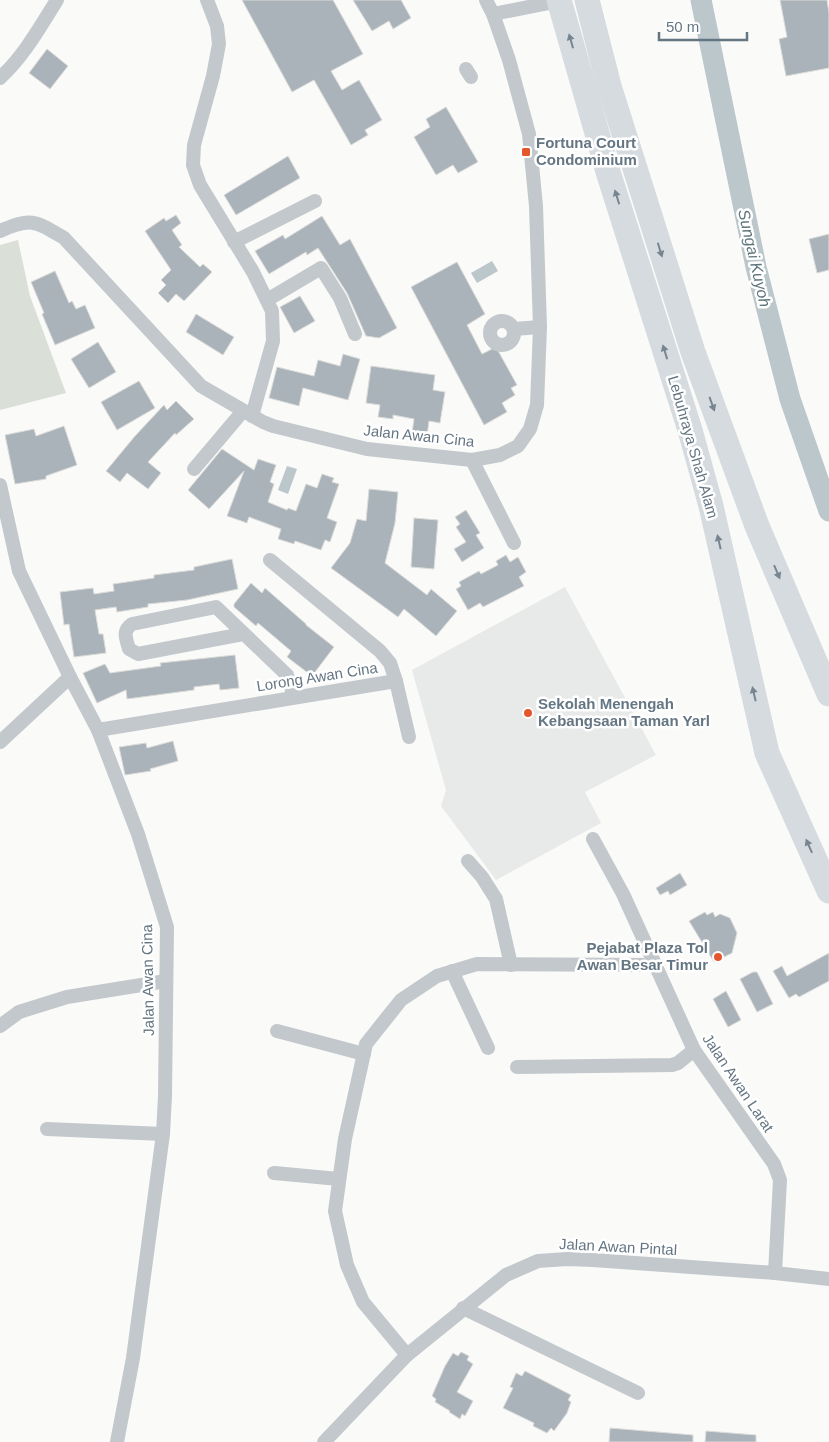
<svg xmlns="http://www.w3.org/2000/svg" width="829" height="1442" font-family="Arial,sans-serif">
  <rect width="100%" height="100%" fill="#fafaf8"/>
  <polygon fill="#e8e9e9" points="565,587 656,755 585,792 601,823 496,880 441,806 446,790 412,670"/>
  <polygon fill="#dadfd7" points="18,240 30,296 66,393 0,410 0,245"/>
  <g fill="#bbc7cb">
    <polygon points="492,261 498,271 477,283 471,273"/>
    <polygon points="287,466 297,469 288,494 278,490"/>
  </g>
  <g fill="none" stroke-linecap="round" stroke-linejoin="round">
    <polyline stroke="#bbc7cb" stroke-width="21" points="701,0 756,267 790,399 829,511"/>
  </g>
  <g fill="#aab3b9" stroke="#dcdcda">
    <polygon points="242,0 333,0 363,54 331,71 342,90 359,80 382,120 365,130 368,135 351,145 314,80 292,92"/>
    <polygon points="353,0 401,0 411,18 393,29 389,21 372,31"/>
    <polygon points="780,0 827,0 829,13 829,68 786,76 779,39 787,37"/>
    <polygon points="47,49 68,66 50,89 29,73"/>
    <polygon points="446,107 478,162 458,173 453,165 436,175 414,137 430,127 426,119"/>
    <polygon points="288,156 300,178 236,215 224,195"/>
    <polygon points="176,215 181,223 172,230 182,245 179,247 200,267 203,264 212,272 184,301 176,294 168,303 158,293 166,285 161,280 171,270 145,231 164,218 166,221"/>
    <polygon points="322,216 340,245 350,239 397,328 379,338 366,336 347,293 318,248 307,255 306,252 269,274 255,251 283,235 285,239"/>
    <polygon points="829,234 829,270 817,273 809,239"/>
    <polygon points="457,262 485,314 467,325 482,354 496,347 517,385 511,388 515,395 502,403 507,412 484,425 411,287"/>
    <polygon points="55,271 69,303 72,301 76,309 85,305 95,328 55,345 42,314 44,313 31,282"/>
    <polygon points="300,296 315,321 294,333 280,307"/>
    <polygon points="196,314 234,337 223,355 186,332"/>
    <polygon points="98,342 116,372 89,388 71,359"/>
    <polygon points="343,354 360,359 348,400 303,388 299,406 269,398 277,367 314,376 318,360 340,366"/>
    <polygon points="371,366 435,375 433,390 445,392 440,423 429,421 427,436 412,433 414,419 393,415 393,419 378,417 380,405 366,403"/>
    <polygon points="139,381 155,408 117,430 101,402"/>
    <polygon points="176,401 194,419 176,435 175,433 148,462 161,473 148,489 127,473 120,482 106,471 135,436 164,405 167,410"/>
    <polygon points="64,426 77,465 46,476 46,479 15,484 5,435 34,429 36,436"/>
    <polygon points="222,449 254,470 258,459 276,465 270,482 274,484 268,502 287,510 288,508 296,511 306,484 317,488 322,474 334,478 332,482 339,484 327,518 337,522 330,542 325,540 321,550 295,541 294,544 278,539 281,529 249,517 247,523 227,516 244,471 209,509 188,490"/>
    <polygon points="369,489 398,492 395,523 385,563 427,595 431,589 457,611 436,636 404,609 398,617 331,568 350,543 357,519 366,521"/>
    <polygon points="466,510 480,533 476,535 484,548 462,562 454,549 466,542 456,527 460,524 455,517"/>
    <polygon points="414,518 438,520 434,569 411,567"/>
    <polygon points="506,555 510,562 518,557 526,572 519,577 524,586 483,607 480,603 468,610 456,589 461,586 459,582 479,571 481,574 498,565 496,561"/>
    <polygon points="232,559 238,589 187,600 148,604 148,607 117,612 116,607 95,610 99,634 103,634 106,653 74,657 69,624 64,625 60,592 93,588 94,594 114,591 113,584 154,578 154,575 194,570 194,567"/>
    <polygon points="251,583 262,593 265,588 306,624 306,625 334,647 312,676 287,657 291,651 258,623 256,626 234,607 234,604"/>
    <polygon points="235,655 239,688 220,690 219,684 194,687 194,690 127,699 126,690 97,703 83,673 105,664 110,673 161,666 160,663"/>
    <polygon points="173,741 178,761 150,769 151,771 125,775 119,747 146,743 147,748"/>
    <polygon points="680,873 687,885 670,895 668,891 660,895 656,888"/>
    <polygon points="705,912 707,915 713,912 715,917 720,914 730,918 737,933 732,953 714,962 689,921"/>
    <polygon points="829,953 829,981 799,997 796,994 789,998 773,971 782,966 787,976"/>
    <polygon points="753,972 757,972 773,1004 757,1012 740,979"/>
    <polygon points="726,991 741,1020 728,1027 713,999"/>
    <polygon points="461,1352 469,1356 467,1360 473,1364 457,1392 473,1401 465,1416 462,1414 460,1419 449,1412 450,1411 435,1402 436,1399 432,1396 445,1366 453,1353 458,1356"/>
    <polygon points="525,1371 571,1395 568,1400 571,1402 567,1413 554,1431 551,1428 547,1433 533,1426 534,1423 503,1408 513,1388 510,1387 516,1373 522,1376"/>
    <polygon points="610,1428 693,1435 693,1442 609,1442"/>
    <polygon points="706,1431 756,1435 756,1442 705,1442"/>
  </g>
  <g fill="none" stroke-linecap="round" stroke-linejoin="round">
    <g stroke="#c3c8cc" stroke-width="14">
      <polyline points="207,0 217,26 219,44 213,76 194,145 193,165 200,185 253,272 272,311 273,341 252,416"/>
      <polyline points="493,14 564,0"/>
      <polyline points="466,69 471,77"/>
      <path d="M0,78c24,-22 40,-51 57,-78"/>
      <path d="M0,231c31,-14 36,-10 64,7l137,148 62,36 10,4 94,23 105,11 28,-5 18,-9 12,-17 7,-24 3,-78 -4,-121 -7,-72 -20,-74 -16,-46 -7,-14"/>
      <polyline points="234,242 315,201"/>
      <polyline points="267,300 321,268 340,298 355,334"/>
      <circle cx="502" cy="333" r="12"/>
      <polyline points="514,329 540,327"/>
      <polyline points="472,460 514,543"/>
      <polyline points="194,469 243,411"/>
      <polyline points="0,485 19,571 70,677 98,730 138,834 167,927 165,1096 163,1134 133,1358 117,1442"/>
      <path d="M243,634l-105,20 -9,-5c-3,-11 -7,-18 3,-25l84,-17 71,68 7,22"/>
      <polyline points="396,681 409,737"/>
      <polyline points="98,730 396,681 390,663 380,651 270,560"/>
      <polyline points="0,742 70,677"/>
      <polyline points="593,839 623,894 694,1050 774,1164 780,1180 775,1273"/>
      <polyline points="468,861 482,877 496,899 511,965"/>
      <polyline points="452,971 488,1048"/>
      <polyline points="0,1026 19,1012 67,997 166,981"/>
      <polyline points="277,1031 364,1054"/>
      <polyline points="517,1067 672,1065 678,1063 694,1050"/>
      <polyline points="47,1129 163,1134"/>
      <polyline points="274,1173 339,1179"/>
      <polyline points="463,1308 638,1393"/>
      <polyline points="407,1355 363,1302 347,1265 335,1211 345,1139 366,1044 401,1000 437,976 477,964 656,965"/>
      <polyline points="324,1442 407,1355 506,1275 538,1261 567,1259 593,1260 775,1273 829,1279"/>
    </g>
    <g stroke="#d6dbdf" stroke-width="25">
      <polyline points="559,0 609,175 690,430 711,506 767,753 829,891"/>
      <polyline points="587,0 609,86 693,352 757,526 829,694"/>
    </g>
  </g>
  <defs><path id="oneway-solid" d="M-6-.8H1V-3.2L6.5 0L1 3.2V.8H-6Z" transform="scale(1.25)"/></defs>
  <g fill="#768591">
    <use href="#oneway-solid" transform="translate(571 41) rotate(-106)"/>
    <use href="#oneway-solid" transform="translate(617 197) rotate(-107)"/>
    <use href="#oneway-solid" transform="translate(660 250) rotate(73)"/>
    <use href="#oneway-solid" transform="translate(665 352) rotate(-107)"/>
    <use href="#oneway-solid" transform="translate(712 404) rotate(70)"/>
    <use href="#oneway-solid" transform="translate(719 542) rotate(-103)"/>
    <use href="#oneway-solid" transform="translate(777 572) rotate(67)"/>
    <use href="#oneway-solid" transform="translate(754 694) rotate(-103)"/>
    <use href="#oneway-solid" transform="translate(809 846) rotate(-114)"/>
  </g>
  <g fill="#e4572e" stroke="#fff" stroke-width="2">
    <rect x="521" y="147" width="10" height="10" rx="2.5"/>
    <circle cx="528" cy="713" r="5"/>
    <circle cx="718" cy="957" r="5"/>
  </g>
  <g text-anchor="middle" stroke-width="5" stroke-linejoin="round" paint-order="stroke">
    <g font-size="15" font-weight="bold" fill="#657683" stroke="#fff" text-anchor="start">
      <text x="536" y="148">Fortuna Court<tspan x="536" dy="17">Condominium</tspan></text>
      <text x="538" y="709">Sekolah Menengah<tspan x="538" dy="17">Kebangsaan Taman Yarl</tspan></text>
      <text x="708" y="953" text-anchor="end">Pejabat Plaza Tol<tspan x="708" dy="17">Awan Besar Timur</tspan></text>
    </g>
    <g font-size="15" fill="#657683" stroke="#fff">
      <text transform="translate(419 436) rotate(6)" y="5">Jalan Awan Cina</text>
      <text transform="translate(693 447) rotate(74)" y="5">Lebuhraya Shah Alam</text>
      <text transform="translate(317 677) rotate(-9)" y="5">Lorong Awan Cina</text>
      <text transform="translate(148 980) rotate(-91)" y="5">Jalan Awan Cina</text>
      <text transform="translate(738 1083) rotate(56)" y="5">Jalan Awan Larat</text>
      <text transform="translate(618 1247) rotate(3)" y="5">Jalan Awan Pintal</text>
    </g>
    <g font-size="16" font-style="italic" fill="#60757c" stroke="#fff">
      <text transform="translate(755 258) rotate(77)" y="6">Sungai Kuyoh</text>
    </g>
  </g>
  <path d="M659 32v8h88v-8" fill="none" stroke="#657683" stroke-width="2.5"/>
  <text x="666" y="32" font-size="15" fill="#657683" stroke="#ffffff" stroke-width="4" paint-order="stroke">50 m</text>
</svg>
